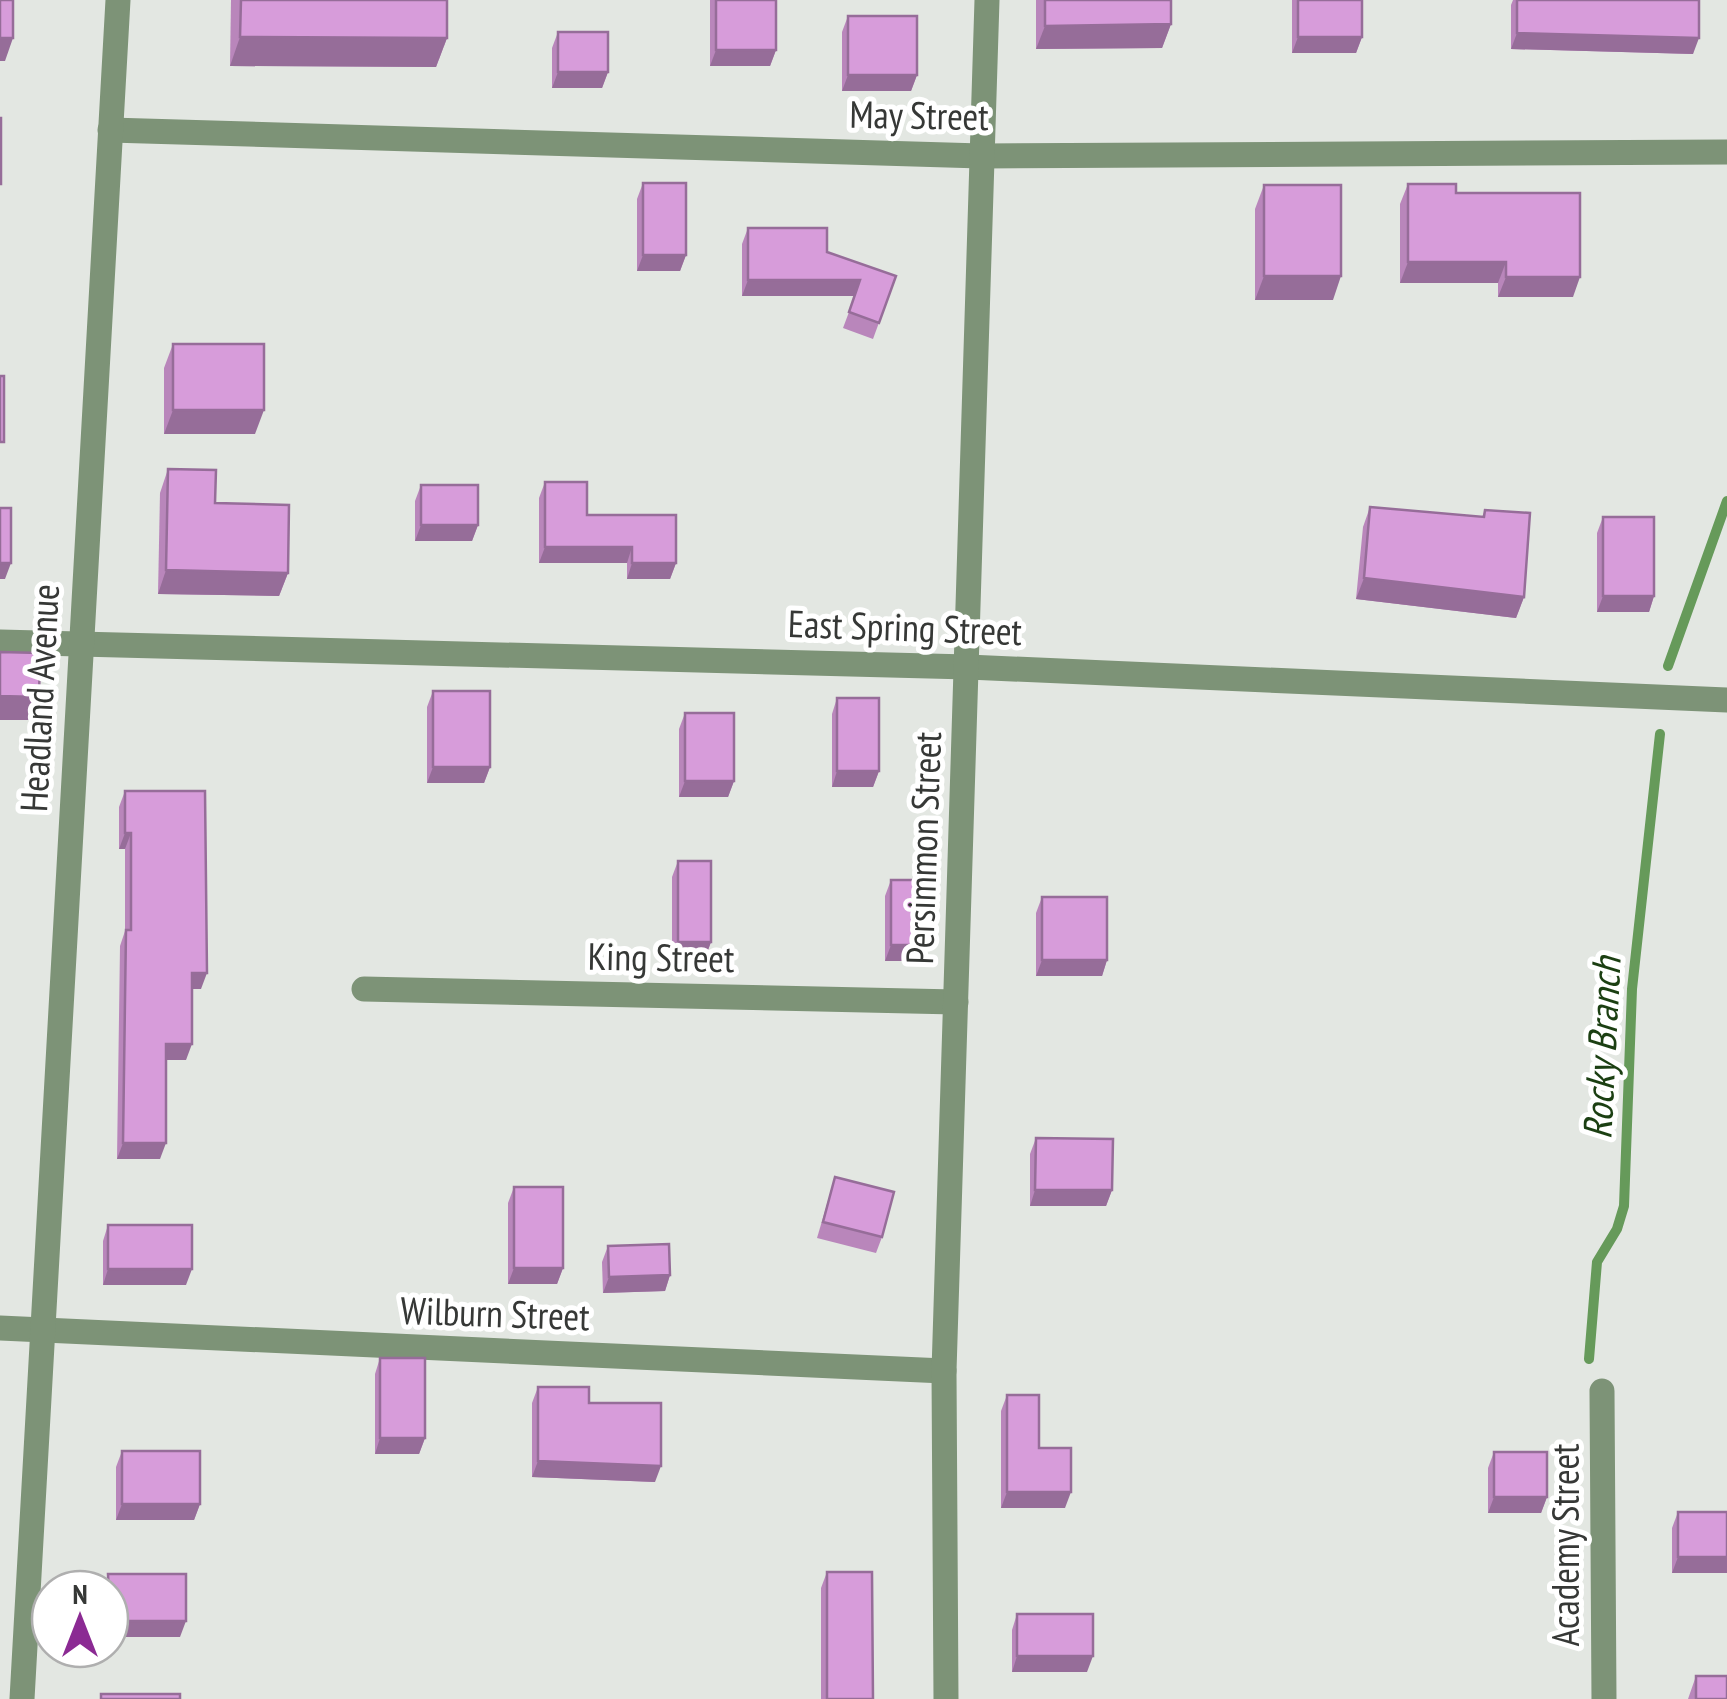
<svg xmlns="http://www.w3.org/2000/svg" width="1727" height="1699" font-family="'PT Sans Narrow',sans-serif">
  <rect width="100%" height="100%" fill="#e3e7e2"/>
  <g fill="none" stroke-linecap="round" stroke-linejoin="round">
    <g stroke="#669a5a" stroke-width="10">
      <polyline points="1668,666 1727,501"/>
      <polyline points="1589,1359 1597,1262 1617,1229 1624,1206 1632,989 1660,734"/>
    </g>
    <g stroke="#7d9377" stroke-width="25">
      <polyline points="110,130 981,156 1727,152"/>
      <polyline points="0,642 968,667 1727,700"/>
      <polyline points="364,989 956,1002"/>
      <polyline points="0,1328 944,1371"/>
      <polyline points="1602,1391 1604,1699"/>
      <polyline points="22,1699 118,0"/>
      <polyline points="946,1699 944,1371 987,0"/>
    </g>
  </g>
  <g fill="#b986bb">
    <polygon points="231,0 447,0 447,38 436,67 230,66"/>
    <polygon points="710,0 776,0 776,50 770,66 710,66"/>
    <polygon points="1036,0 1171,0 1171,24 1162,48 1036,49"/>
    <polygon points="1292,0 1362,0 1362,37 1356,53 1292,53"/>
    <polygon points="1513,0 1699,0 1693,54 1511,49 1511,5"/>
    <polygon points="848,16 917,75 911,91 842,91 842,32"/>
    <polygon points="558,32 608,72 602,88 552,88 552,48"/>
    <polygon points="643,183 686,255 680,271 637,271 637,199"/>
    <polygon points="1408,184 1456,193 1573,297 1498,297 1498,283 1400,283 1400,204"/>
    <polygon points="1264,185 1333,300 1255,300 1255,209"/>
    <polygon points="748,228 896,276 873,339 843,328 855,296 742,296 742,244"/>
    <polygon points="173,344 255,434 164,434 164,368"/>
    <polygon points="168,469 215,503 288,573 279,596 158,594 160,493"/>
    <polygon points="545,482 587,515 676,563 670,579 627,579 627,563 539,563 539,498"/>
    <polygon points="421,485 478,525 472,541 415,541 415,501"/>
    <polygon points="1370,507 1482,517 1485,510 1524,597 1516,618 1356,599 1363,527"/>
    <polygon points="1603,517 1654,596 1649,612 1597,612 1597,533"/>
    <polygon points="433,691 490,767 484,783 427,783 427,707"/>
    <polygon points="837,698 879,771 873,787 832,787 832,714"/>
    <polygon points="685,713 734,781 728,797 679,797 679,729"/>
    <polygon points="125,791 201,989 192,989 186,1060 166,1060 160,1159 117,1159 120,946 125,931 125,849 119,849 119,807"/>
    <polygon points="678,861 711,942 705,958 672,958 672,877"/>
    <polygon points="891,880 917,945 911,961 885,961 885,896"/>
    <polygon points="1042,897 1107,960 1102,976 1036,976 1036,913"/>
    <polygon points="1036,1138 1112,1190 1106,1206 1030,1206 1030,1154"/>
    <polygon points="835,1177 882,1237 876,1253 817,1238"/>
    <polygon points="514,1187 563,1268 557,1284 508,1284 508,1203"/>
    <polygon points="108,1225 186,1285 103,1285 103,1241"/>
    <polygon points="608,1246 670,1275 665,1291 603,1293 602,1262"/>
    <polygon points="380,1358 425,1438 419,1454 375,1454 375,1374"/>
    <polygon points="538,1387 655,1482 532,1477 532,1403"/>
    <polygon points="1007,1395 1065,1508 1001,1508 1001,1411"/>
    <polygon points="122,1451 200,1504 194,1520 116,1520 116,1467"/>
    <polygon points="1494,1452 1547,1497 1541,1513 1488,1513 1488,1468"/>
    <polygon points="1678,1512 1727,1573 1672,1573 1672,1528"/>
    <polygon points="827,1572 873,1699 821,1699 821,1588"/>
    <polygon points="1017,1614 1087,1672 1012,1672 1012,1630"/>
    <polygon points="1696,1676 1727,1699 1688,1699"/>
  </g>
  <g fill="#966d99">
    <polygon points="1171,24 1162,48 1036,49 1045,26"/>
    <polygon points="1517,33 1699,38 1693,54 1511,49"/>
    <polygon points="240,37 447,38 436,67 230,66"/>
    <polygon points="1298,37 1362,37 1356,53 1292,53"/>
    <polygon points="0,38 13,38 5,61 0,61"/>
    <polygon points="716,50 776,50 770,66 710,66"/>
    <polygon points="558,72 608,72 602,88 552,88"/>
    <polygon points="848,75 917,75 911,91 842,91"/>
    <polygon points="643,255 686,255 680,271 637,271"/>
    <polygon points="1408,262 1506,262 1498,283 1400,283"/>
    <polygon points="1264,276 1341,276 1333,300 1255,300"/>
    <polygon points="1506,277 1580,277 1573,297 1498,297"/>
    <polygon points="748,280 860,280 855,296 742,296"/>
    <polygon points="173,410 264,410 255,434 164,434"/>
    <polygon points="421,525 478,525 472,541 415,541"/>
    <polygon points="545,547 632,547 627,563 539,563"/>
    <polygon points="0,563 11,563 5,579 0,579"/>
    <polygon points="632,563 676,563 670,579 627,579"/>
    <polygon points="166,570 288,573 279,596 158,594"/>
    <polygon points="1364,578 1524,597 1516,618 1356,599"/>
    <polygon points="1603,596 1654,596 1649,612 1597,612"/>
    <polygon points="0,696 39,697 31,720 0,720"/>
    <polygon points="433,767 490,767 484,783 427,783"/>
    <polygon points="837,771 879,771 873,787 832,787"/>
    <polygon points="685,781 734,781 728,797 679,797"/>
    <polygon points="125,833 131,833 125,849 119,849"/>
    <polygon points="678,942 711,942 705,958 672,958"/>
    <polygon points="891,945 917,945 911,961 885,961"/>
    <polygon points="1042,960 1107,960 1102,976 1036,976"/>
    <polygon points="192,973 207,973 201,989 186,989"/>
    <polygon points="166,1044 192,1044 186,1060 160,1060"/>
    <polygon points="123,1143 166,1143 160,1159 117,1159"/>
    <polygon points="1035,1190 1112,1190 1106,1206 1030,1206"/>
    <polygon points="514,1268 563,1268 557,1284 508,1284"/>
    <polygon points="108,1269 192,1269 186,1285 103,1285"/>
    <polygon points="670,1275 665,1291 603,1293 609,1277"/>
    <polygon points="380,1438 425,1438 419,1454 375,1454"/>
    <polygon points="538,1461 661,1466 655,1482 532,1477"/>
    <polygon points="1007,1492 1071,1492 1065,1508 1001,1508"/>
    <polygon points="1494,1497 1547,1497 1541,1513 1488,1513"/>
    <polygon points="122,1504 200,1504 194,1520 116,1520"/>
    <polygon points="1678,1557 1727,1557 1727,1573 1672,1573"/>
    <polygon points="110,1621 186,1621 180,1637 110,1637"/>
    <polygon points="1017,1656 1093,1656 1087,1672 1012,1672"/>
  </g>
  <g fill="#d79cda" stroke="#966d99" stroke-width="2.5">
    <rect x="0" y="0" width="13" height="38"/>
    <polygon points="241,0 447,0 447,38 240,37"/>
    <rect x="716" y="0" width="60" height="50"/>
    <polygon points="1045,0 1171,0 1171,24 1045,26"/>
    <rect x="1298" y="0" width="64" height="37"/>
    <polygon points="1517,0 1699,0 1699,38 1517,33"/>
    <rect x="848" y="16" width="69" height="59"/>
    <rect x="558" y="32" width="50" height="40"/>
    <rect x="0" y="118" width="1" height="66"/>
    <rect x="643" y="183" width="43" height="72"/>
    <polygon points="1408,184 1456,184 1456,193 1580,193 1580,277 1506,277 1506,262 1408,262"/>
    <rect x="1264" y="185" width="77" height="91"/>
    <polygon points="748,228 827,228 827,252 896,276 879,323 849,312 860,280 748,280"/>
    <rect x="173" y="344" width="91" height="66"/>
    <rect x="0" y="376" width="4" height="66"/>
    <polygon points="168,469 216,470 215,503 289,505 288,573 166,570"/>
    <polygon points="545,482 587,482 587,515 676,515 676,563 632,563 632,547 545,547"/>
    <rect x="421" y="485" width="57" height="40"/>
    <polygon points="1370,507 1484,517 1485,510 1530,513 1524,597 1364,578"/>
    <rect x="0" y="508" width="11" height="55"/>
    <rect x="1603" y="517" width="51" height="79"/>
    <polygon points="0,652 40,653 39,697 0,696"/>
    <rect x="433" y="691" width="57" height="76"/>
    <rect x="837" y="698" width="42" height="73"/>
    <rect x="685" y="713" width="49" height="68"/>
    <polygon points="125,791 205,791 207,973 192,973 192,1044 166,1044 166,1143 123,1143 126,930 131,930 131,833 125,833"/>
    <rect x="678" y="861" width="33" height="81"/>
    <rect x="891" y="880" width="26" height="65"/>
    <rect x="1042" y="897" width="65" height="63"/>
    <polygon points="1036,1138 1113,1139 1112,1190 1035,1190"/>
    <polygon points="835,1177 894,1192 882,1237 823,1222"/>
    <rect x="514" y="1187" width="49" height="81"/>
    <rect x="108" y="1225" width="84" height="44"/>
    <polygon points="669,1244 670,1275 609,1277 608,1246"/>
    <rect x="380" y="1358" width="45" height="80"/>
    <polygon points="538,1387 589,1387 589,1403 661,1403 661,1466 538,1461"/>
    <polygon points="1007,1395 1039,1395 1039,1448 1071,1448 1071,1492 1007,1492"/>
    <rect x="122" y="1451" width="78" height="53"/>
    <rect x="1494" y="1452" width="53" height="45"/>
    <rect x="1678" y="1512" width="49" height="45"/>
    <polygon points="827,1572 872,1572 873,1699 827,1699"/>
    <polygon points="108,1574 186,1574 186,1621 110,1621"/>
    <rect x="1017" y="1614" width="76" height="42"/>
    <rect x="1696" y="1676" width="31" height="23"/>
    <rect x="101" y="1694" width="79" height="5"/>
  </g>
  <g text-anchor="middle" stroke-width="10" stroke-linejoin="round" paint-order="stroke">
    <g font-size="38" fill="#363836" stroke="#fff">
      <text transform="translate(919 116) rotate(1)" y="13">May Street</text>
      <text transform="translate(905 628) rotate(2)" y="13">East Spring Street</text>
      <text transform="translate(40 698) rotate(-87)" y="13">Headland Avenue</text>
      <text transform="translate(924 848) rotate(-88)" y="13">Persimmon Street</text>
      <text transform="translate(661 958) rotate(1)" y="13">King Street</text>
      <text transform="translate(495 1314) rotate(2)" y="13">Wilburn Street</text>
      <text transform="translate(1566 1545) rotate(-90)" y="13">Academy Street</text>
    </g>
    <g font-size="40" font-style="italic" fill="#1b3f12" stroke="#fff">
      <text transform="translate(1602 1048) rotate(-87)" y="14">Rocky Branch</text>
    </g>
  </g>
  <g transform="translate(80 1619)"><circle r="48" fill="#ffffff" stroke="#afafaf" stroke-width="2.5"/>
  <path d="M0-8L18 38L0 25L-18 38Z" fill="#8b2a93"/>
  <text y="-15" font-size="28" font-weight="bold" text-anchor="middle" fill="#363836">N</text>
  </g>
</svg>
